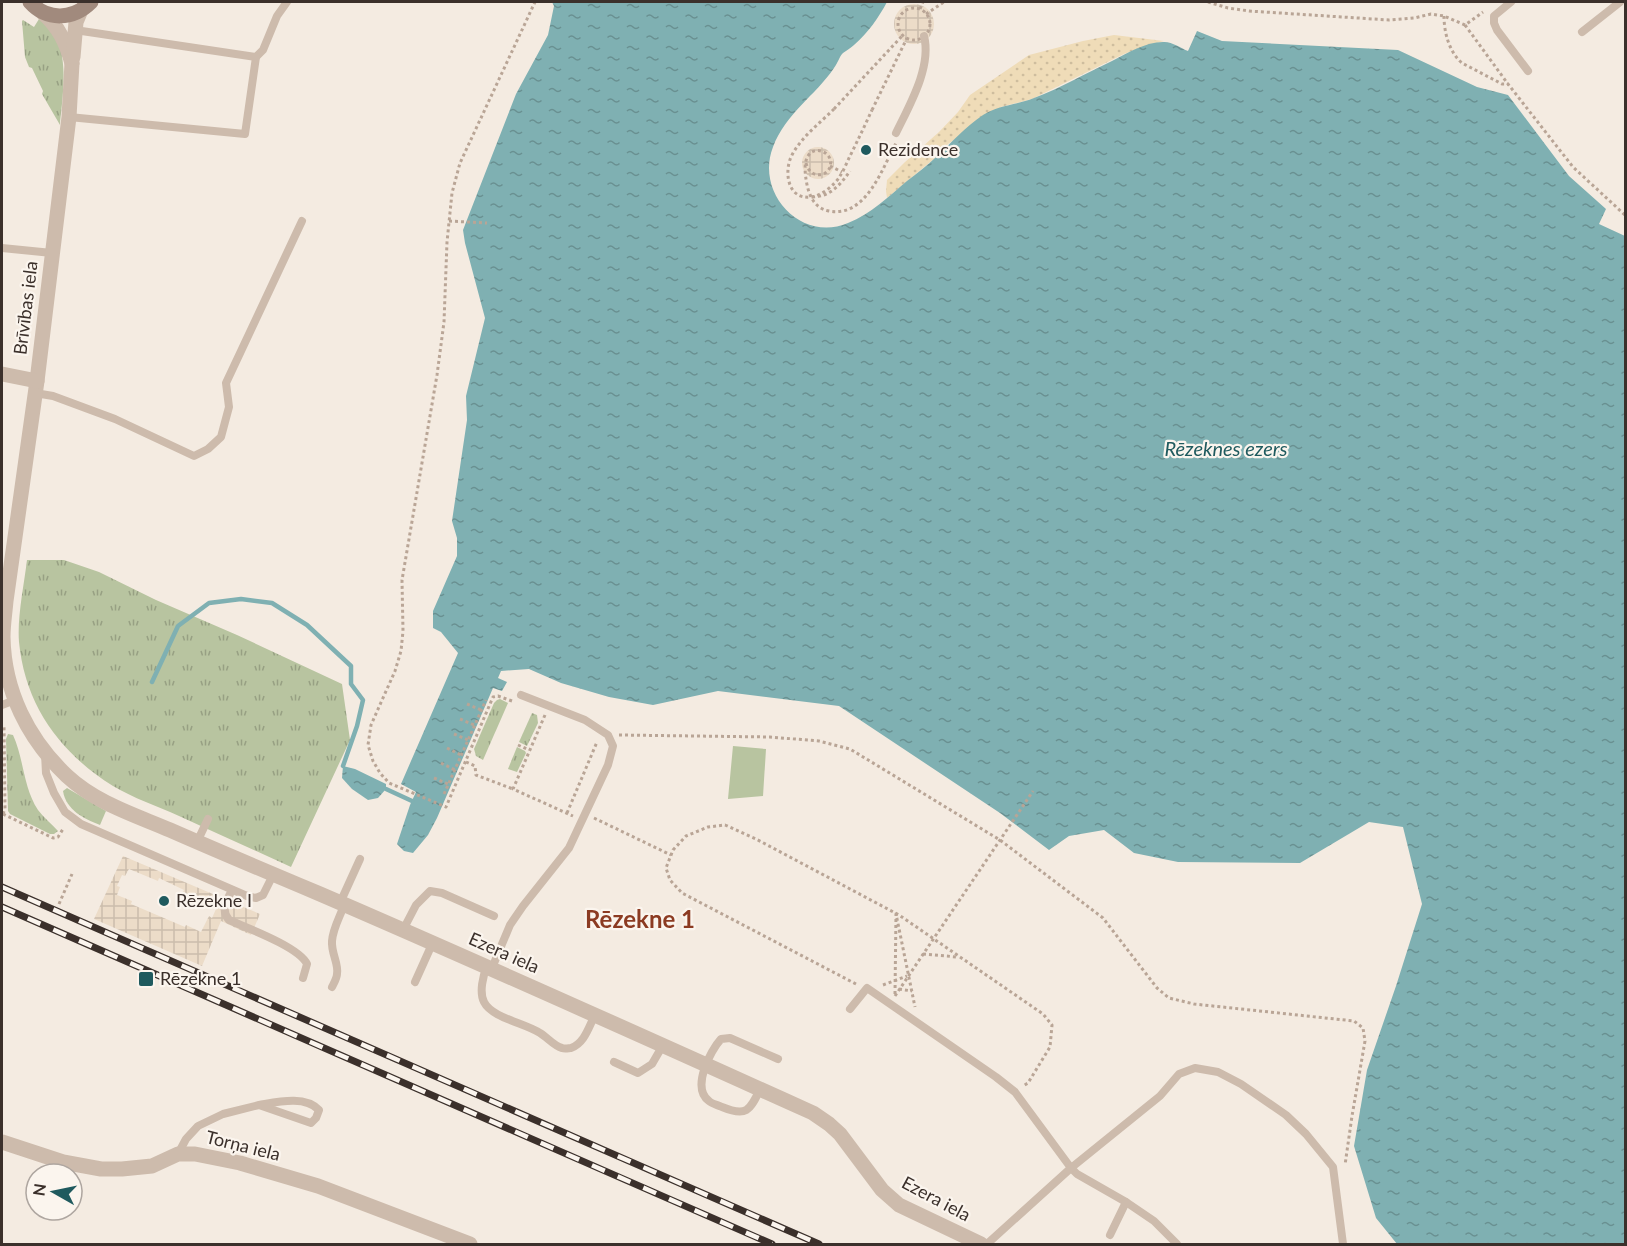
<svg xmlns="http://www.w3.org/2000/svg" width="1627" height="1246" font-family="Lato,sans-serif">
  <defs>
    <pattern id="grass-tufts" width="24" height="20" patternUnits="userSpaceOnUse" patternTransform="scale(1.5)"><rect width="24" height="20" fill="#b8c4a0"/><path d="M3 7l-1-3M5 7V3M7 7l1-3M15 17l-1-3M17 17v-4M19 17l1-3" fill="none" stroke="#97a083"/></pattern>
    <pattern id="sand-dots" width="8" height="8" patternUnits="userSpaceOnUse" patternTransform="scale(1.5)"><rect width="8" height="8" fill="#efdcb8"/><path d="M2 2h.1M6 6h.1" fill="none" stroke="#cebd9e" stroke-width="1.8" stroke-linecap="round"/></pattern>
    <pattern id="plaza-grid" width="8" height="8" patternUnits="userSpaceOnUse" patternTransform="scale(1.5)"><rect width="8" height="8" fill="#ecdcc8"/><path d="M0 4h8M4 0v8" fill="none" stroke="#cbbdac"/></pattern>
    <pattern id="water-ripples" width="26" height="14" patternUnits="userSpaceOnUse" patternTransform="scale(1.5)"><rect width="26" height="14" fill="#7fb0b2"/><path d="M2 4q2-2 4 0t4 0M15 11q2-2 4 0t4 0" fill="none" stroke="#699091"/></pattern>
  </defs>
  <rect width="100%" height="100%" fill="#f4ebe1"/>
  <g fill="url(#grass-tufts)">
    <path d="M39,19c34,20 24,73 21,106l-18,-31 1,-3 -11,-23 -3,-1 -4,-10 -3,-36 1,-1 11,7z"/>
    <path d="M27,560h37l35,12 57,28 81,35 105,49 8,56 -59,127c-37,-17 -75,-34 -112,-51 -22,-10 -46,-18 -66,-30 -53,-33 -88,-81 -94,-144 -2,-24 5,-57 8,-82z"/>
    <polygon points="500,699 508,703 483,760 476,756 474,749 494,703 497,700"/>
    <polygon points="532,713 537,715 538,723 527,746 519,742"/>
    <path d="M8,734l5,1c11,24 10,52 25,75 6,8 14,14 20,21l-4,3h-4l-40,-20 -2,-3 -2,-72z"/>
    <polygon points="517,747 525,751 526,753 517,772 508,769"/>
    <path d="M67,788l39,23 -6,14c-16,-6 -34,-15 -37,-34z"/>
  </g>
  <polygon fill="url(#sand-dots)" points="1114,35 1164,41 1145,46 1124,54 1032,99 1001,107 948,144 935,158 887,198 886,191 887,180 905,162 939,132 958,112 970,95 1029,55 1083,41"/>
  <polygon fill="#b8c4a0" points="733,746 766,749 763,796 728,799"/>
  <g fill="url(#plaza-grid)" fill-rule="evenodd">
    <circle cx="914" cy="24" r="20"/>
    <circle cx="818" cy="163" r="16"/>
    <path d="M123,856l137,58 -9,21 -30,-14 -19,45 -108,-47zM129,869l29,12 1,-3 25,12 -1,2 14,6v3l19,8 -4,9 -3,-2 -8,16 -15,-7 -1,2 -54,-23 1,-3 -15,-6 3,-8 -3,-1 5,-11 3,1z"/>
  </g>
  <g fill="url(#water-ripples)">
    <path d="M552,2h335c-8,15 -19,31 -33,43 -3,3 -7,5 -11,8 -4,4 -5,10 -9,15 -19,28 -48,45 -61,79 -18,46 28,96 75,76 23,-9 41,-27 59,-42 10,-8 20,-15 28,-23 16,-15 30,-31 48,-43 15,-10 34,-10 51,-17 27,-10 52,-25 78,-37 15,-8 34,-19 51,-19 8,-1 18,6 25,9l9,-20 25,10 176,9 79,37 31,8 61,81 37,33 -7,15 26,12v1008h-228l-21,-26 -22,-72 13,-76 29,-84 26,-82 -19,-77 -34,-5 -69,41 -122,-1 -44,-9 -30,-23 -35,6 -20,14 -49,-37 -161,-107 -121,-15 -65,14 -44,-8 -48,-14 -32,-14 -28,2 -3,7 9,4 -5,9 -9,-3 -56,130 -9,17 -15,18 -9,-2 -7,-7 13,-39 6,-13 -15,-8 57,-131 -17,-21 -8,-4v-17l24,-55v-18l-5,-17 15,-101 -1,-24 19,-78 -20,-75 -2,-13 53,-136 32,-59 6,-29z"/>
    <polygon points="343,766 355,769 386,784 386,789 378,798 368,800 352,789 342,778"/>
  </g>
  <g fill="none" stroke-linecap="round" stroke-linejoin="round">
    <g stroke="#7fb0b2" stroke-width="4.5">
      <polyline points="152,682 178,626 209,603 241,599 272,603 307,625 351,666 351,684 363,700 357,726 343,766"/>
      <polyline points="386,789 412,801"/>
    </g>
    <g stroke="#b9a596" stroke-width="3" stroke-dasharray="3 3" stroke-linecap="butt">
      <polyline points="1208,2 1228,8 1249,11 1389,20 1414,18 1431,14 1444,16 1465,25 1483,12"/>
      <circle cx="914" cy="24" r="16"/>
      <polyline points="920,9 923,2"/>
      <polyline points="926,14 944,2"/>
      <path d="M1444,16c0,16 5,36 18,47l40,21h6"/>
      <polyline points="1465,25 1508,84 1573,167 1626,216"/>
      <polyline points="834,109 903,35"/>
      <polyline points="872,110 907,38"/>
      <path d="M806,163c5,20 29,12 24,-4 -3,-9 -17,-12 -22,-3 -4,6 -3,17 -2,23 2,14 7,29 23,32 37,7 53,-42 67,-68"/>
      <polyline points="830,166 842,172"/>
      <path d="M812,197c18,0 28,-12 38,-26"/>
      <polyline points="449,221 487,223"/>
      <polyline points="512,701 498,696 493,697 446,807 389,783 380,773 373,761 368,745 371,725 395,671 401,651 403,631 402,580 437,375 444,322 447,242 452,193 460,163 535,2"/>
      <polyline points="467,704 481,710"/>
      <polyline points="545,715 513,789 573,816"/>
      <polyline points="460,719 474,725"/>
      <polyline points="454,734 468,740"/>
      <polyline points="619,735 770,737 819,741 850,749 1000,840 1103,918 1157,988 1169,998 1194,1004 1354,1021 1363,1028 1365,1041 1352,1116 1345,1165"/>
      <polyline points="518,745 529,750"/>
      <polyline points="447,748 461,755"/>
      <polyline points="466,762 475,766 476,775 513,789"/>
      <polyline points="441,763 455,770"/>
      <polyline points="434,778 448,784"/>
      <polyline points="444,794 486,700"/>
      <polyline points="567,813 597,742"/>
      <polyline points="3,814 5,809 4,726"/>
      <polyline points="3,814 53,838 58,837 63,829"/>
      <polyline points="594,818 671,855"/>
      <polyline points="59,904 72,874"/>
      <polyline points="923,954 957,957"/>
      <polyline points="856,984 682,893 670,880 666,868 673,850 686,836 708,827 725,825 756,839 899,915 1043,1014 1052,1025 1050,1047 1028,1083 1023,1086"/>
      <polyline points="883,985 907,976"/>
      <polyline points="899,989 912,991"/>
      <polyline points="895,994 896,914 915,1007"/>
      <polyline points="895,996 1033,791"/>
    </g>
    <g stroke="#cdbbac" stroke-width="8">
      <polyline points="1511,2 1494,16 1494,23 1497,30 1528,71"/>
      <polyline points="1582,32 1620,2"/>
      <polyline points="256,57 263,50 277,16 287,2"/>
      <polyline points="69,117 245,134 256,57 75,30"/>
      <path d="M896,133c13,-27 36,-66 28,-97"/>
      <polyline points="2,248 52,253"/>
      <polyline points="35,393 53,396 115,419 194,456 208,449 221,437 229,407 226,383 302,221"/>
      <polyline points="2,705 15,700"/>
      <polyline points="45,754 46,773 54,793 65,812 81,824 247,896 256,898 263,895 273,875"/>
      <polyline points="197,842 208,819"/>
      <path d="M232,890c-5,10 -12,20 -3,30 18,8 70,27 78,44l-4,14"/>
      <polyline points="340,903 360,859"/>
      <polyline points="403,930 416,905 430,891 442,893 494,916"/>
      <path d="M487,966c-4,10 -8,26 -3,36 8,16 41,21 56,31 7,4 14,13 22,15 3,1 7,0 9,0 14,-5 18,-22 24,-33"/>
      <polyline points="492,968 510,925 523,906 569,848 608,765 613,746 608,735 585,720 521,695"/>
      <polyline points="415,982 433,942"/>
      <path d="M332,987c2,-4 5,-9 5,-13 2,-10 -6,-21 -5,-33 1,-13 8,-24 12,-36"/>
      <polyline points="850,1009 867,988 996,1077 1015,1092 1071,1168 1077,1174 1126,1202 1154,1221 1177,1244"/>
      <polyline points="614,1062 638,1073 652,1064 663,1045"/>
      <path d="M760,1089c-10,22 -14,28 -38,18 -4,-2 -10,-3 -13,-6 -18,-13 1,-50 12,-62l9,-1 48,21"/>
      <path d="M178,1154l8,-15 12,-13 25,-12 36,-9 52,18 5,-5 3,-8c-14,-15 -42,-8 -60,-5"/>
      <polyline points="1110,1235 1126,1202"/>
      <polyline points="987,1244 1071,1168 1160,1096 1179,1074 1195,1068 1218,1072 1241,1084 1286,1115 1306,1134 1333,1167 1343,1244"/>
    </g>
    <g stroke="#cdbbac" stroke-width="15">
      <path d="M72,63l-3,54 -32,264 -31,220c-1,12 -3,24 -3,36 1,54 25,102 64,139 29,27 68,39 103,54 50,22 100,43 150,64 165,71 329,145 493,219l16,11 11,10 42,56 17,15 82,39"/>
      <polyline points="2,374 37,381"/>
    </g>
    <g stroke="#cdbbac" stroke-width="15">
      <path d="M43,13c16,14 23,30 29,50"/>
      <polyline points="73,57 76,22 81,10"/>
      <polyline points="2,1142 63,1162 101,1169 122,1169 152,1166 178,1154 195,1154 240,1163 318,1186 470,1244"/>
    </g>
    <path stroke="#a18a7d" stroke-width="15" d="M30,2c17,19 43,18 61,0"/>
    <defs>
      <g id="rail">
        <polyline points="2,887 819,1244"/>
        <polyline points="2,907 772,1244"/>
      </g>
    </defs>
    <use href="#rail" stroke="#3b302b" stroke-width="7"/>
    <use href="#rail" stroke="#fbf5ee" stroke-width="4.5" stroke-dasharray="14" stroke-linecap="butt"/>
    <path stroke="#b9a596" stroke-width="3" stroke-dasharray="3 3" stroke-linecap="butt" d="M834,109c-14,14 -34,29 -43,48 -7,16 -3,43 20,40 10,-1 24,-12 29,-21 4,-6 7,-14 10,-20 8,-16 15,-31 22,-46"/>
  </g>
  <g fill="#1f5a5e" stroke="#fbf5ee" stroke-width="2">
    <circle cx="866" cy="150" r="6"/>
    <circle cx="164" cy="901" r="6"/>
    <rect x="138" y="971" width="16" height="16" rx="3"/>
  </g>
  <g text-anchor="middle" stroke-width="4.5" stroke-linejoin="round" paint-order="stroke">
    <g font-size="18" fill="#3b302b" stroke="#fbf5ee" text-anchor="start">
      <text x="878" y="156">Rezidence</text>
      <text x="176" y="907">Rēzekne I</text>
      <text x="160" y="985">Rēzekne 1</text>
    </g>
    <g font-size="18" fill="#3b302b" stroke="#fbf5ee">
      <text transform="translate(26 308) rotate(-83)" y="6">Brīvības iela</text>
      <text transform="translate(504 953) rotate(24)" y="6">Ezera iela</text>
      <text transform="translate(243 1146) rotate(14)" y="6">Torņa iela</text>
      <text transform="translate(936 1199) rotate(28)" y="6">Ezera iela</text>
    </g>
    <g font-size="20" font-style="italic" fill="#1f5a5e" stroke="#fbf5ee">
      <text x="1226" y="456">Rēzeknes ezers</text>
    </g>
    <g font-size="24" font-weight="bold" fill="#8c3b22" stroke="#fbf5ee">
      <text x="640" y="928">Rēzekne 1</text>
    </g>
  </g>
  <rect width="1627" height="1246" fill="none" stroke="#3b302b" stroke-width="6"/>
  <g transform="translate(54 1192) rotate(279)"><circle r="28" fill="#fbf5ee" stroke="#aea6a0" stroke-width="1.5"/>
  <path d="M0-4.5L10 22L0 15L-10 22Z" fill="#1f5a5e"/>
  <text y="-9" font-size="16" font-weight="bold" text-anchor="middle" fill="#3b302b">N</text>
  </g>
</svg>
